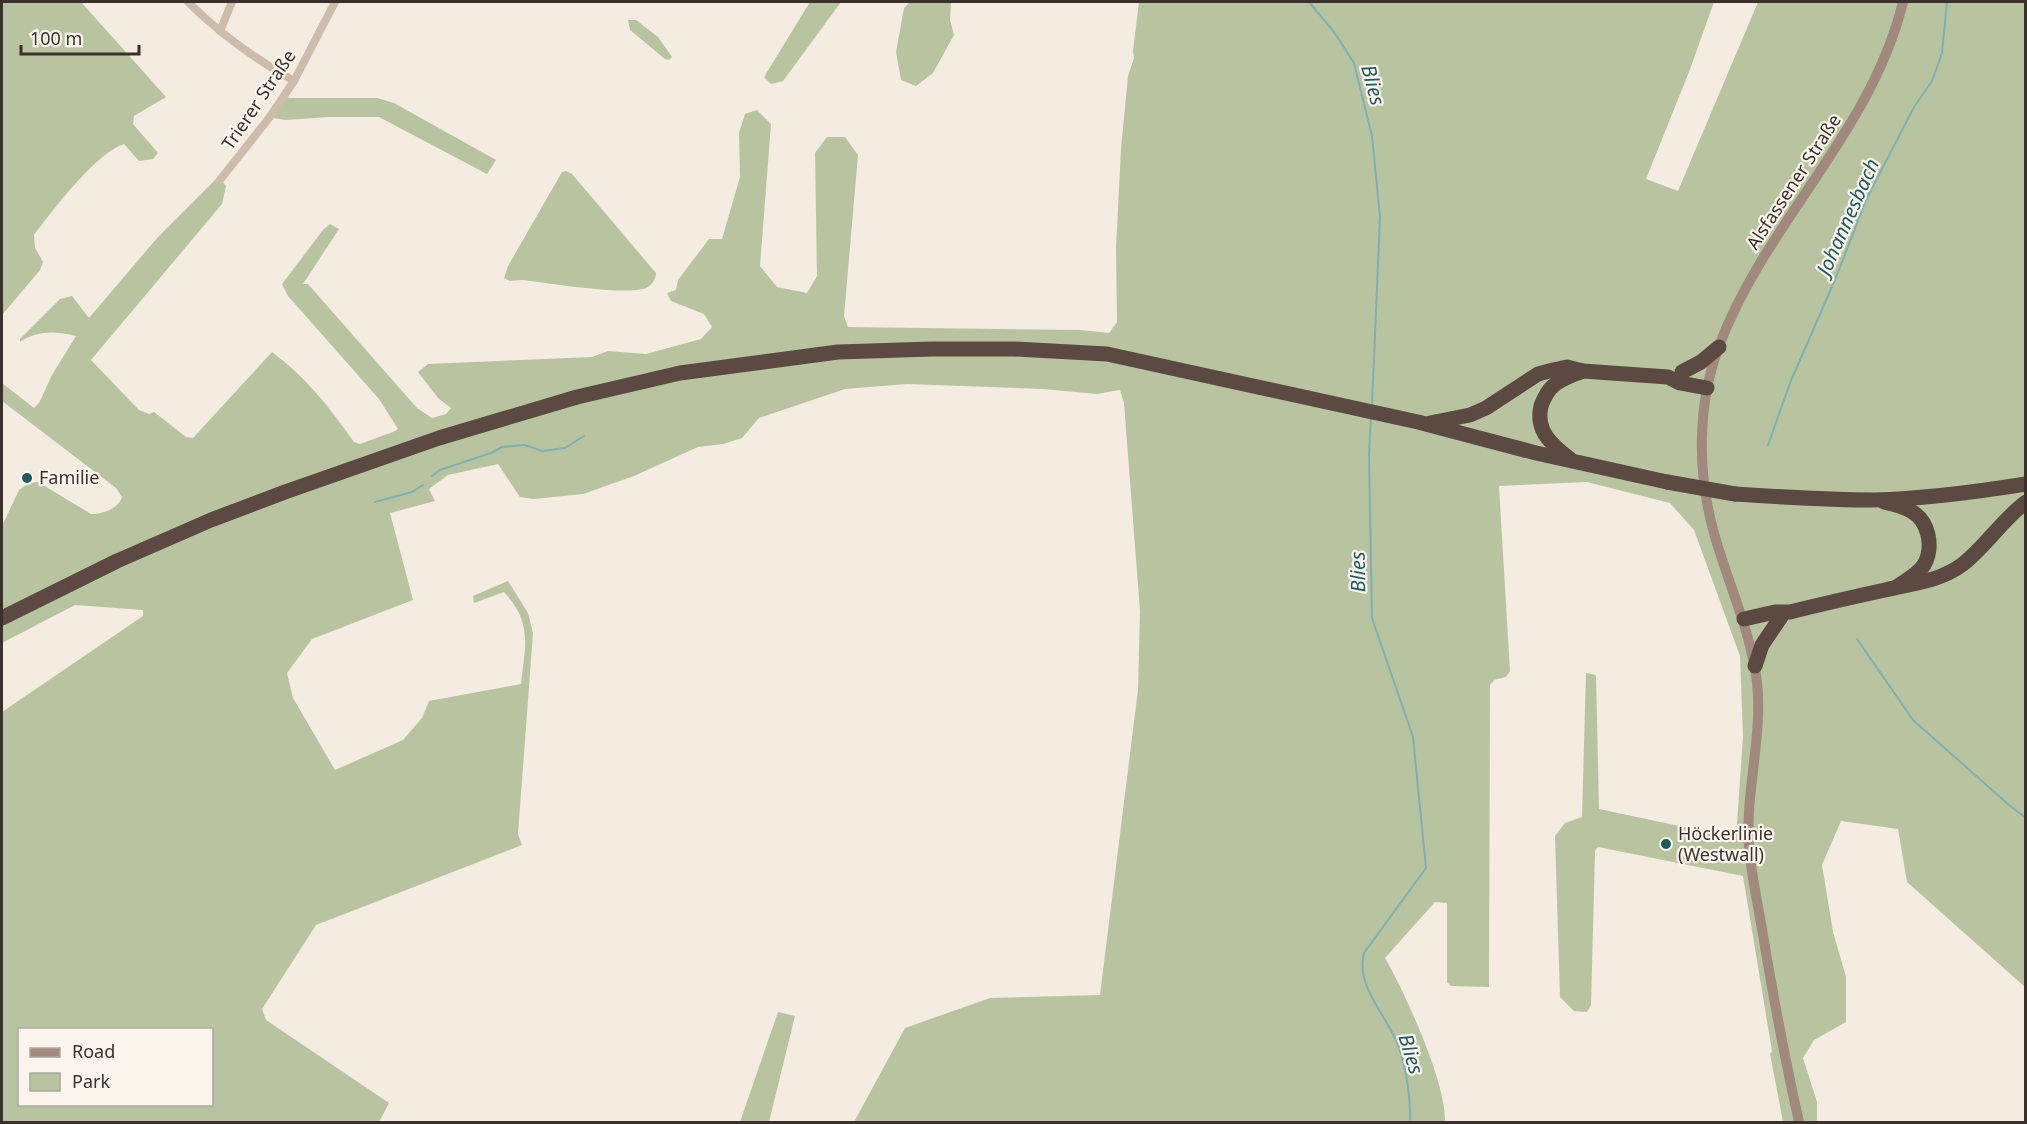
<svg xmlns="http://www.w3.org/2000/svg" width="2027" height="1124" font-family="'Noto Sans',sans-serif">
  <rect width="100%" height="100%" fill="#f4ebe1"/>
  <g fill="#b8c4a0" fill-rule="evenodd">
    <path d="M2,2h79l85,95 -32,19 -1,8 25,29 -5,6 -14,2 -15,-17c-28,9 -71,66 -90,91l1,13 8,14 -3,8 -38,45z"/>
    <polygon points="810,2 841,2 783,81 771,84 764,77"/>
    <polygon points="910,2 951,2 950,20 954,35 933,73 916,86 901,80 896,52 904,8"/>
    <path d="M1139,2h575l-25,70 -43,107 32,12 80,-189h267v985l-118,-105 -9,-53 -57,-8 -19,44 11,67 13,45v45l-32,18 -11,18 14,44v20h-34l-13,-68 2,-3 -29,-175 -145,-29 -3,4 -4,154 -4,7 -13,-1 -14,-14 -5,-161 10,-13 17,-6 4,-144 10,2 3,134 137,29 7,-102 -3,-80 -46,-126 -24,-27 -83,-21 -88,4 11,185 -4,6 -12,3 -4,5 -1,302 -38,-1 -4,-4v-79l-12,-1 -50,56c20,34 62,127 60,164h-591l51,-94 85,-30 110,-3 38,-305 2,-79 -16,-208 -4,-13 -23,4 -54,-5 -136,-5 -62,5 -86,29 -17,20 -19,6 -25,3 -64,29 -51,18 -49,5 -14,-2 -22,-33 -50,11 -19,14 6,12 -45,12 23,87 -101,39 -25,34 6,25 42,72 68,-30 19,-22 7,-17 92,-17c4,-38 12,-61 -17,-92l-30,11 -1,-7 35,-15 20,32 5,20 -15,201 4,11 -206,80 -54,84 4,11 123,83 -10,19h-377v-410l141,-96v-6l-68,-5 -73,38v-117l17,-36 10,-7 9,-1 53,32c12,0 27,-5 31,-17l-6,-9 -114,-87v-18l32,25 5,-5 13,-28 24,-39c-20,-5 -38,-6 -56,6v-3l40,-40 12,-3 17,22 69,-81 60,-60 8,9 -4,18 -131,156 48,50 10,4 5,-2 32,25 7,1 79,-86c33,24 59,57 82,90l6,2 33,-12 5,-3 -19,-30 -91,-103 -6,-12 41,-54 7,-6 9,5 -36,55h5l109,124 15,10 14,-4 5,-6 -13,-10 -20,-26 10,-8 164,-7 16,-6 38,3 55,-15 11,-12 -8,-13 -33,-13 -4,-8 9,-3 2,-10 31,-41h13l18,-62 -1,-44 6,-19 12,-4 14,14 -11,142 17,21 30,6 10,-17 -2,-123 12,-16h18l13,18 -14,161 4,11 233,3 28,3 8,-11 -1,-74 5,-99 7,-73 6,-18 -1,-7zM20,1030h192v74h-192z"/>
    <polygon points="628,20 636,20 658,37 672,57 669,60 665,59 630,30"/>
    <polygon points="286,98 377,98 394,103 496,160 487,174 379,117 329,117 286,120 273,118"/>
    <path d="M566,171l6,3 84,99c0,6 -4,12 -10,15 -21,8 -97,-5 -124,-8l-12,1 -6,-3 4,-12 54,-94z"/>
    <polygon points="778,1012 795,1016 769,1122 740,1122"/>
  </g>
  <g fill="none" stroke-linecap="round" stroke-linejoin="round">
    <g stroke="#7fb0b2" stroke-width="2">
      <polyline points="1309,2 1334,32 1354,63 1372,136 1380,217 1372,405"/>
      <path d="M1371,416l-2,39 3,163 41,119 13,131 -62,85c-9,33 23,63 34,92 8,19 13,57 12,77"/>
      <polyline points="1768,445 1790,383 1837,275 1866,200 1914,107 1932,81 1942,53 1947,2"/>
      <polyline points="432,476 440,470 491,453 502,447 525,445 542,451 565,448 584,436"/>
      <polyline points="375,502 412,492 423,485"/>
      <polyline points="1857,639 1913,720 2009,805 2026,818"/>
    </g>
    <g stroke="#cdbbac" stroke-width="8">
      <path d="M188,2c32,32 67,57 106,79"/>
      <polyline points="220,31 232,2"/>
      <polyline points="220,180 269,118 294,81 335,2"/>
    </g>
    <path stroke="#a18a7d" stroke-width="10" d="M1799,1122c-13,-58 -24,-116 -34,-175 -5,-33 -13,-66 -16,-100 -4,-55 14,-110 8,-165 -7,-54 -29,-98 -43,-149 -17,-60 -17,-128 5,-187 46,-123 152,-213 184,-344"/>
    <g stroke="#5c4a42" stroke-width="15">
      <polyline points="1682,372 1701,362 1719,347"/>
      <polyline points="1430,423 1470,415 1486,408 1538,374 1553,370 1567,367 1583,371 1668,377 1680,383 1707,388"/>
      <path d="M1570,459c-18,-14 -35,-28 -29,-53 3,-8 6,-15 12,-20 9,-8 20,-11 30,-15"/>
      <path d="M1735,494c46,3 92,6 139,6 50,-1 102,-8 152,-16"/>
      <path d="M1884,502c9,2 19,4 27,9 18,10 23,36 13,54 -6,9 -17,15 -26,21"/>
      <polyline points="2,618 117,561 211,520 285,492 439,438 577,397 680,373 838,352 932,349 1014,349 1107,354 1418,422 1536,453 1667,482"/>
      <path d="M1744,619l31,-7h15c32,-8 63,-15 95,-22 28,-7 54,-8 78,-26 23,-18 39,-44 63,-62"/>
      <polyline points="1755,666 1762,645 1781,617"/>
    </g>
    <polyline stroke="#5c4a42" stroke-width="15" points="1667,482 1735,494"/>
  </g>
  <g fill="#1f5a5e" stroke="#fbf5ee" stroke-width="2">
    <circle cx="27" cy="478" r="6"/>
    <circle cx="1666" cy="844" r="6"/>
  </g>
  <g text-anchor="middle" stroke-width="4.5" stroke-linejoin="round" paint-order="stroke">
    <g font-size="18" fill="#3b302b" stroke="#fbf5ee">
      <text transform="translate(259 100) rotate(-56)" y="6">Trierer Straße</text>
      <text transform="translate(1794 182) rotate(-57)" y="6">Alsfassener Straße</text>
    </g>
    <g font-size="18" fill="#3b302b" stroke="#fbf5ee" text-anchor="start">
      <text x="39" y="484">Familie</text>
      <text x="1678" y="840">Höckerlinie<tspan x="1678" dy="21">(Westwall)</tspan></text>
    </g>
    <g font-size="20" font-style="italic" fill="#1f5a5e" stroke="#fbf5ee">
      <text transform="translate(1373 85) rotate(75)" y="7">Blies</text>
      <text transform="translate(1848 217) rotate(-66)" y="7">Johannesbach</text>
      <text transform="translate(1358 572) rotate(-91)" y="7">Blies</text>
      <text transform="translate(1411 1054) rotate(73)" y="7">Blies</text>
    </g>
  </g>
  <rect width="2027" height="1124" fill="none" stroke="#3b302b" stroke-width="6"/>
  <rect x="18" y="1028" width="195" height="78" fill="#fbf5ee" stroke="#aea6a0" stroke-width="1.5"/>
  <rect x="30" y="1048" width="30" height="9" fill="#a18a7d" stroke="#aea6a0" stroke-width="1.5"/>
  <text x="72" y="1058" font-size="18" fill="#3b302b">Road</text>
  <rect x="30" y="1073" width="30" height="18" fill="#b8c4a0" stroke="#aea6a0" stroke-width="1.5"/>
  <text x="72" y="1088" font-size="18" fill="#3b302b">Park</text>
  <path d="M21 45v9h118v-9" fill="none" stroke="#3b302b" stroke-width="3"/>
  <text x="30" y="45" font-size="18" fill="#3b302b" stroke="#fbf5ee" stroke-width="4.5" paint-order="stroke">100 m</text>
</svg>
